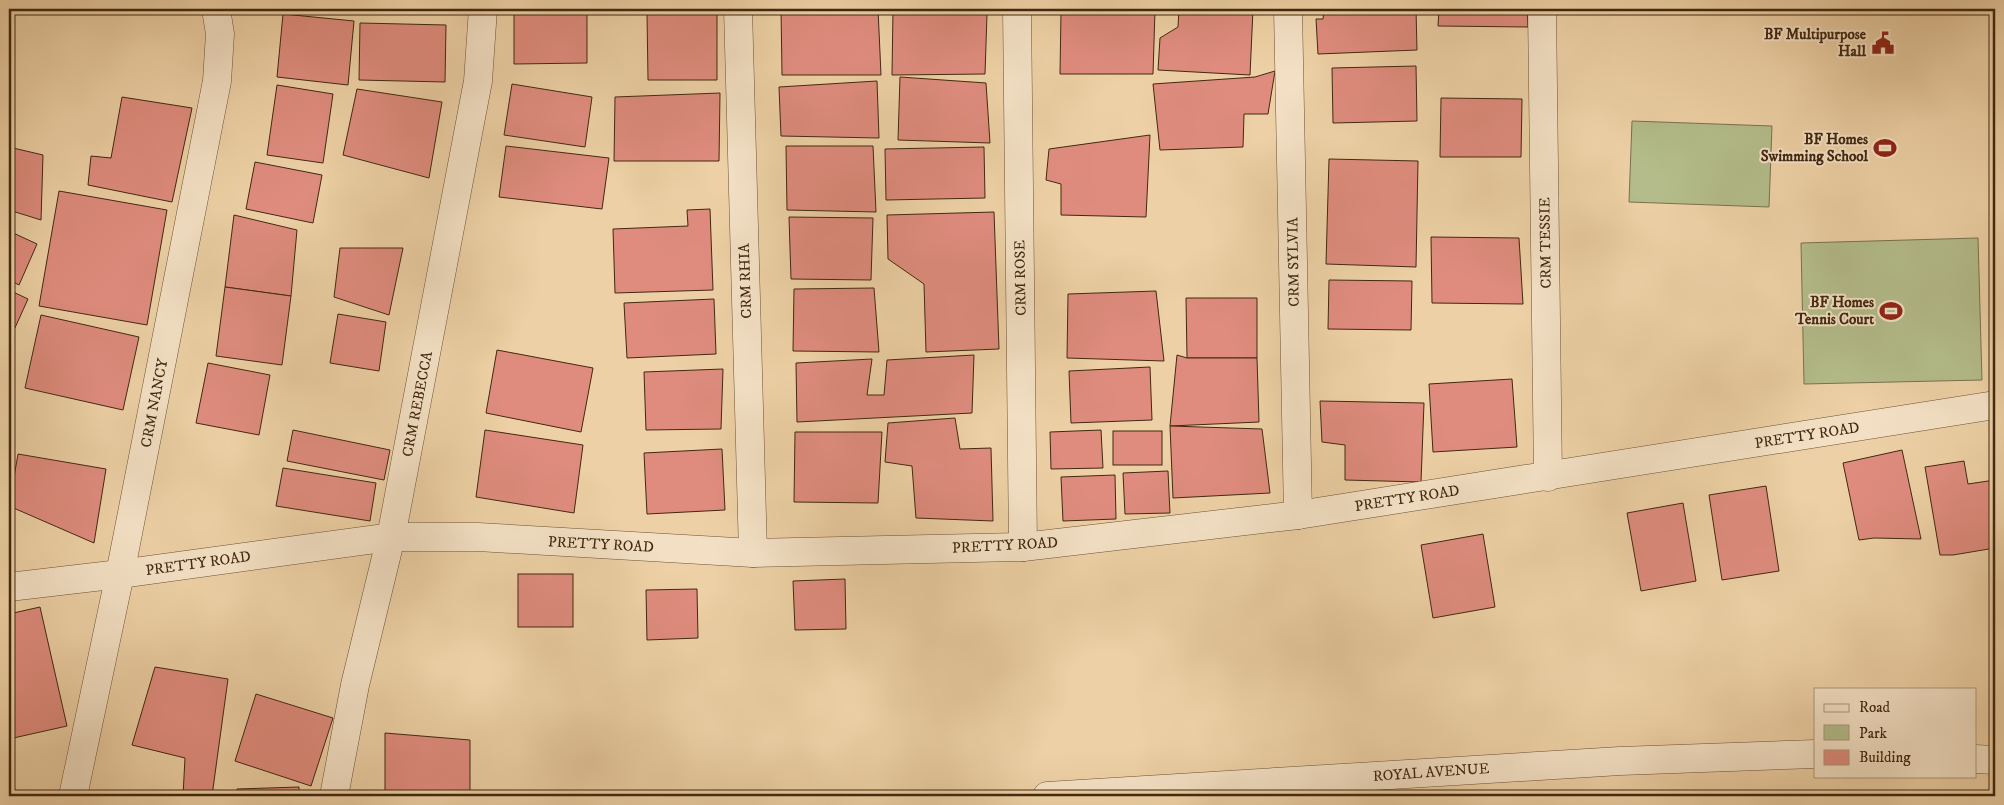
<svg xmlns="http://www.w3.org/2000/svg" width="2004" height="805" font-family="'IM FELL DW Pica',serif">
  <rect width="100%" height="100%" fill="#edd0a5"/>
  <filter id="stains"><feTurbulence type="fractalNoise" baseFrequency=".004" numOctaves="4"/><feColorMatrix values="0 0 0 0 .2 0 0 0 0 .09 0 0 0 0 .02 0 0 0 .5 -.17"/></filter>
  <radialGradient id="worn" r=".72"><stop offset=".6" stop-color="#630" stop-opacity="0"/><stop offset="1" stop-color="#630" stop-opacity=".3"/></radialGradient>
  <g fill="#b3bc8a" stroke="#7a724e">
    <polygon points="1632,121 1772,126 1769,207 1629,202"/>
    <polygon points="1978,238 1982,380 1804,384 1801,243"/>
  </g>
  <g fill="#df8c7e" stroke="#422811">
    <polygon points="364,9 454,9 454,14 364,13"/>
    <polygon points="514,9 587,9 587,63 514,64"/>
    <polygon points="781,9 878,9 881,75 782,75"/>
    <polygon points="1179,9 1253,9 1250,75 1158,70 1160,38 1178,27"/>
    <polygon points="1324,9 1416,9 1417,50 1318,54 1316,19 1323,19"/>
    <polygon points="1439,9 1527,9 1528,27 1438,26"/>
    <polygon points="893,10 987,14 985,74 892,75"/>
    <polygon points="1155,10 1153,74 1060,74 1061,12"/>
    <polygon points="647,13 717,13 717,80 648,80"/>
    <polygon points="283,14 354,21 348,85 277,77"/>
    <polygon points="360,23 446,25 445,82 359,80"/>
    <polygon points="1416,66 1417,121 1333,123 1332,68"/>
    <polygon points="1275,71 1268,114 1244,114 1243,147 1160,150 1153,84 1255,77"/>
    <polygon points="900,77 986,83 990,143 898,140"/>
    <polygon points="877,81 879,138 781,136 779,87"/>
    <polygon points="512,84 592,97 585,147 504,135"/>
    <polygon points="277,85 333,94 323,163 267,155"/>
    <polygon points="357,89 442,102 429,178 343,155"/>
    <polygon points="720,93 719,161 614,161 615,97"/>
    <polygon points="122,97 192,108 172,202 88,185 91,156 111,158"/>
    <polygon points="1441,98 1522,99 1521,157 1440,157"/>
    <polygon points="1150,135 1146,217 1061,215 1061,184 1046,180 1049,149"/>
    <polygon points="506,146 609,158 602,209 499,197"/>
    <polygon points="786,146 873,146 876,212 787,210"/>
    <polygon points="9,147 43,155 41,220 9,210"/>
    <polygon points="984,147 985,198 886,200 885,149"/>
    <polygon points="1329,159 1418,161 1416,267 1326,264"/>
    <polygon points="255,162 322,175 313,223 246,209"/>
    <polygon points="59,191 167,210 147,325 39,306"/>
    <polygon points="710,209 713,290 615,293 613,229 688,226 687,210"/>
    <polygon points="994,212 999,349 926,352 924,284 888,259 887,215"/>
    <polygon points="234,215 297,230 291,296 225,287"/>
    <polygon points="789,217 873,218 871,280 791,279"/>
    <polygon points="9,231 37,244 19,285 9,280"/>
    <polygon points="1431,237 1519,238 1523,304 1432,303"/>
    <polygon points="340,248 403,248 389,315 334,297"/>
    <polygon points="1329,280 1412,281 1411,330 1328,329"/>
    <polygon points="225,287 291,296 282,365 216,356"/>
    <polygon points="874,288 879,352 793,351 794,289"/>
    <polygon points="9,290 28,299 9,341"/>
    <polygon points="1156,291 1164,361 1067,358 1068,294"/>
    <polygon points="1186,298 1257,298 1257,358 1187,358"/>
    <polygon points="714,299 716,354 627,358 624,303"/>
    <polygon points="338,314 386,322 379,371 330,363"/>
    <polygon points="41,315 139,337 123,410 25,388"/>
    <polygon points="497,350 593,368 581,432 486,413"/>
    <polygon points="974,355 972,413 797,422 796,363 872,359 867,395 884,395 887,360"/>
    <polygon points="1177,355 1187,358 1257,358 1259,422 1170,426"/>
    <polygon points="208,363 270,375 259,435 196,423"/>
    <polygon points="1150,367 1152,420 1071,423 1069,371"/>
    <polygon points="723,369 721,429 646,430 644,372"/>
    <polygon points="1512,379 1517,447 1433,452 1429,384"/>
    <polygon points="1320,401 1424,403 1421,482 1345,480 1345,445 1322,442"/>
    <polygon points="955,418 960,449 991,448 993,521 916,518 912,466 885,462 888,423"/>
    <polygon points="1170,426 1262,429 1270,493 1173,498"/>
    <polygon points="293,430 390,450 384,480 287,461"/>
    <polygon points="485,430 583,445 574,513 476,497"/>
    <polygon points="1101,430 1103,468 1051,469 1050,432"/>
    <rect x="1113" y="431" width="49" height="34"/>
    <polygon points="795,432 882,432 878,503 794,502"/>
    <polygon points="722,449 725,510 647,514 644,453"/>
    <polygon points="1902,450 1921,539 1874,538 1859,540 1843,463"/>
    <polygon points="18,454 106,469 94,543 9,506"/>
    <polygon points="1964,461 1968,484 1995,480 1995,548 1953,555 1940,555 1925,467"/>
    <polygon points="283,468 376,483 370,521 276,506"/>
    <polygon points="1168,471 1170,513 1125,514 1123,473"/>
    <polygon points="1115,475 1116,519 1063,521 1061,477"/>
    <polygon points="1766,486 1779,571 1722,580 1709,495"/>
    <polygon points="1683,503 1696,581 1641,591 1627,513"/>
    <polygon points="1483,534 1495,607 1433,618 1421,545"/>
    <rect x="518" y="574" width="55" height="53"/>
    <polygon points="845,579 846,629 795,630 793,581"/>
    <polygon points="697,589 698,638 647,640 646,590"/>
    <polygon points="40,607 67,726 9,739 9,614"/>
    <polygon points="155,667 228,679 212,796 183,796 185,758 132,745"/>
    <polygon points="256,694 333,718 311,786 235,761"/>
    <polygon points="385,733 470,740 470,796 385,796"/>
    <polygon points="299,787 299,796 237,796 237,789"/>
  </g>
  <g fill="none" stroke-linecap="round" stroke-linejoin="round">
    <defs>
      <g id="minor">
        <polyline points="738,9 753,553"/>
        <polyline points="1017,9 1023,547"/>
        <polyline points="1288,9 1298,515"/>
        <polyline points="1542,9 1548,477"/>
        <polyline points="9,587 120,574 391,537 478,537 753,553 1023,547 1298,515 1995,405"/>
        <polyline points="1975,759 1995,760"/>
        <polyline points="73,796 120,574 217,81 220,34 216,9"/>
        <polyline points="334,796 355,685 391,537 478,81 483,9"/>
        <polyline points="1047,796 1620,761 1815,754"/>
      </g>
    </defs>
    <use href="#minor" stroke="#6d5236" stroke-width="29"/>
    <use href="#minor" stroke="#f3e0c4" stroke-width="28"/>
  </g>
  <defs>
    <symbol id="civic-bare" viewBox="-9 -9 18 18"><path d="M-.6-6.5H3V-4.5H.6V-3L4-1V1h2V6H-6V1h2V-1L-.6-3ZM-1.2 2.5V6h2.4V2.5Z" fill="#8f2418" stroke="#f3e0c4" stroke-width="2.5" paint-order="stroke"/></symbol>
    <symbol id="stadium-bare" viewBox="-9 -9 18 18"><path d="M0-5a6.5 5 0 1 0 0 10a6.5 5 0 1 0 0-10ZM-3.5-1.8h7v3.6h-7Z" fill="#8f2418" stroke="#f3e0c4" stroke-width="2.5" paint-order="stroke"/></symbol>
  </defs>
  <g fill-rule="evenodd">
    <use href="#civic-bare" x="1867" y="27" width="32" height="32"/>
    <use href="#stadium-bare" x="1869" y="132" width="32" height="32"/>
    <use href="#stadium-bare" x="1875" y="295" width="32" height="32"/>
  </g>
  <g text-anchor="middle" stroke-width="4" stroke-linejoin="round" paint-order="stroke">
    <g font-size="15" font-weight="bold" fill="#422811" stroke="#f3e0c4" text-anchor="end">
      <text x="1866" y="39">BF Multipurpose<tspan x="1866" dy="17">Hall</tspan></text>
      <text x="1868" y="144">BF Homes<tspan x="1868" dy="17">Swimming School</tspan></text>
      <text x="1874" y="307">BF Homes<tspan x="1874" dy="17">Tennis Court</tspan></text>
    </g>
    <g font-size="15" fill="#422811" stroke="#f3e0c4">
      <text transform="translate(1545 243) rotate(-91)" y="5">CRM TESSIE</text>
      <text transform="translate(1293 262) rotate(-91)" y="5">CRM SYLVIA</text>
      <text transform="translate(1020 278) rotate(-91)" y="5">CRM ROSE</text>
      <text transform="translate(745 281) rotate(-92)" y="5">CRM RHIA</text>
      <text transform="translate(154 403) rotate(-79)" y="5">CRM NANCY</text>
      <text transform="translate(417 404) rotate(-79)" y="5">CRM REBECCA</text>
      <text transform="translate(1807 435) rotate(-9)" y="5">PRETTY ROAD</text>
      <text transform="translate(1407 498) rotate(-9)" y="5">PRETTY ROAD</text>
      <text transform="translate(601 544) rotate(3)" y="5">PRETTY ROAD</text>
      <text transform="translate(1005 545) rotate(-3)" y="5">PRETTY ROAD</text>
      <text transform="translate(198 563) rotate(-8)" y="5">PRETTY ROAD</text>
      <text transform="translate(1431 772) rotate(-4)" y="5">ROYAL AVENUE</text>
    </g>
  </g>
  <rect width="2004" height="805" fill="none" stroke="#edd0a5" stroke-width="30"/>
  <rect x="10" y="10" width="1984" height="785" fill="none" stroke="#422811" stroke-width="2.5"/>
  <rect x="15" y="15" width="1974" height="775" fill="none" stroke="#422811"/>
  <rect x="1814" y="688" width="162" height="90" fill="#f3e0c4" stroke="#ac967c"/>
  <rect x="1824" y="704" width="25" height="8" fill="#f3e0c4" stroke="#ac967c"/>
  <text x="1859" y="712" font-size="15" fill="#422811">Road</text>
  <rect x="1824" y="725" width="25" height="15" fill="#b3bc8a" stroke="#ac967c"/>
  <text x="1859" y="738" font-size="15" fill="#422811">Park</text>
  <rect x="1824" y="750" width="25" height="15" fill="#df8c7e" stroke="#ac967c"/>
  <text x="1859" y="762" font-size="15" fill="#422811">Building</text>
  <rect width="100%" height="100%" filter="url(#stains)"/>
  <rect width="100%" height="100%" fill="url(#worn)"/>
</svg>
